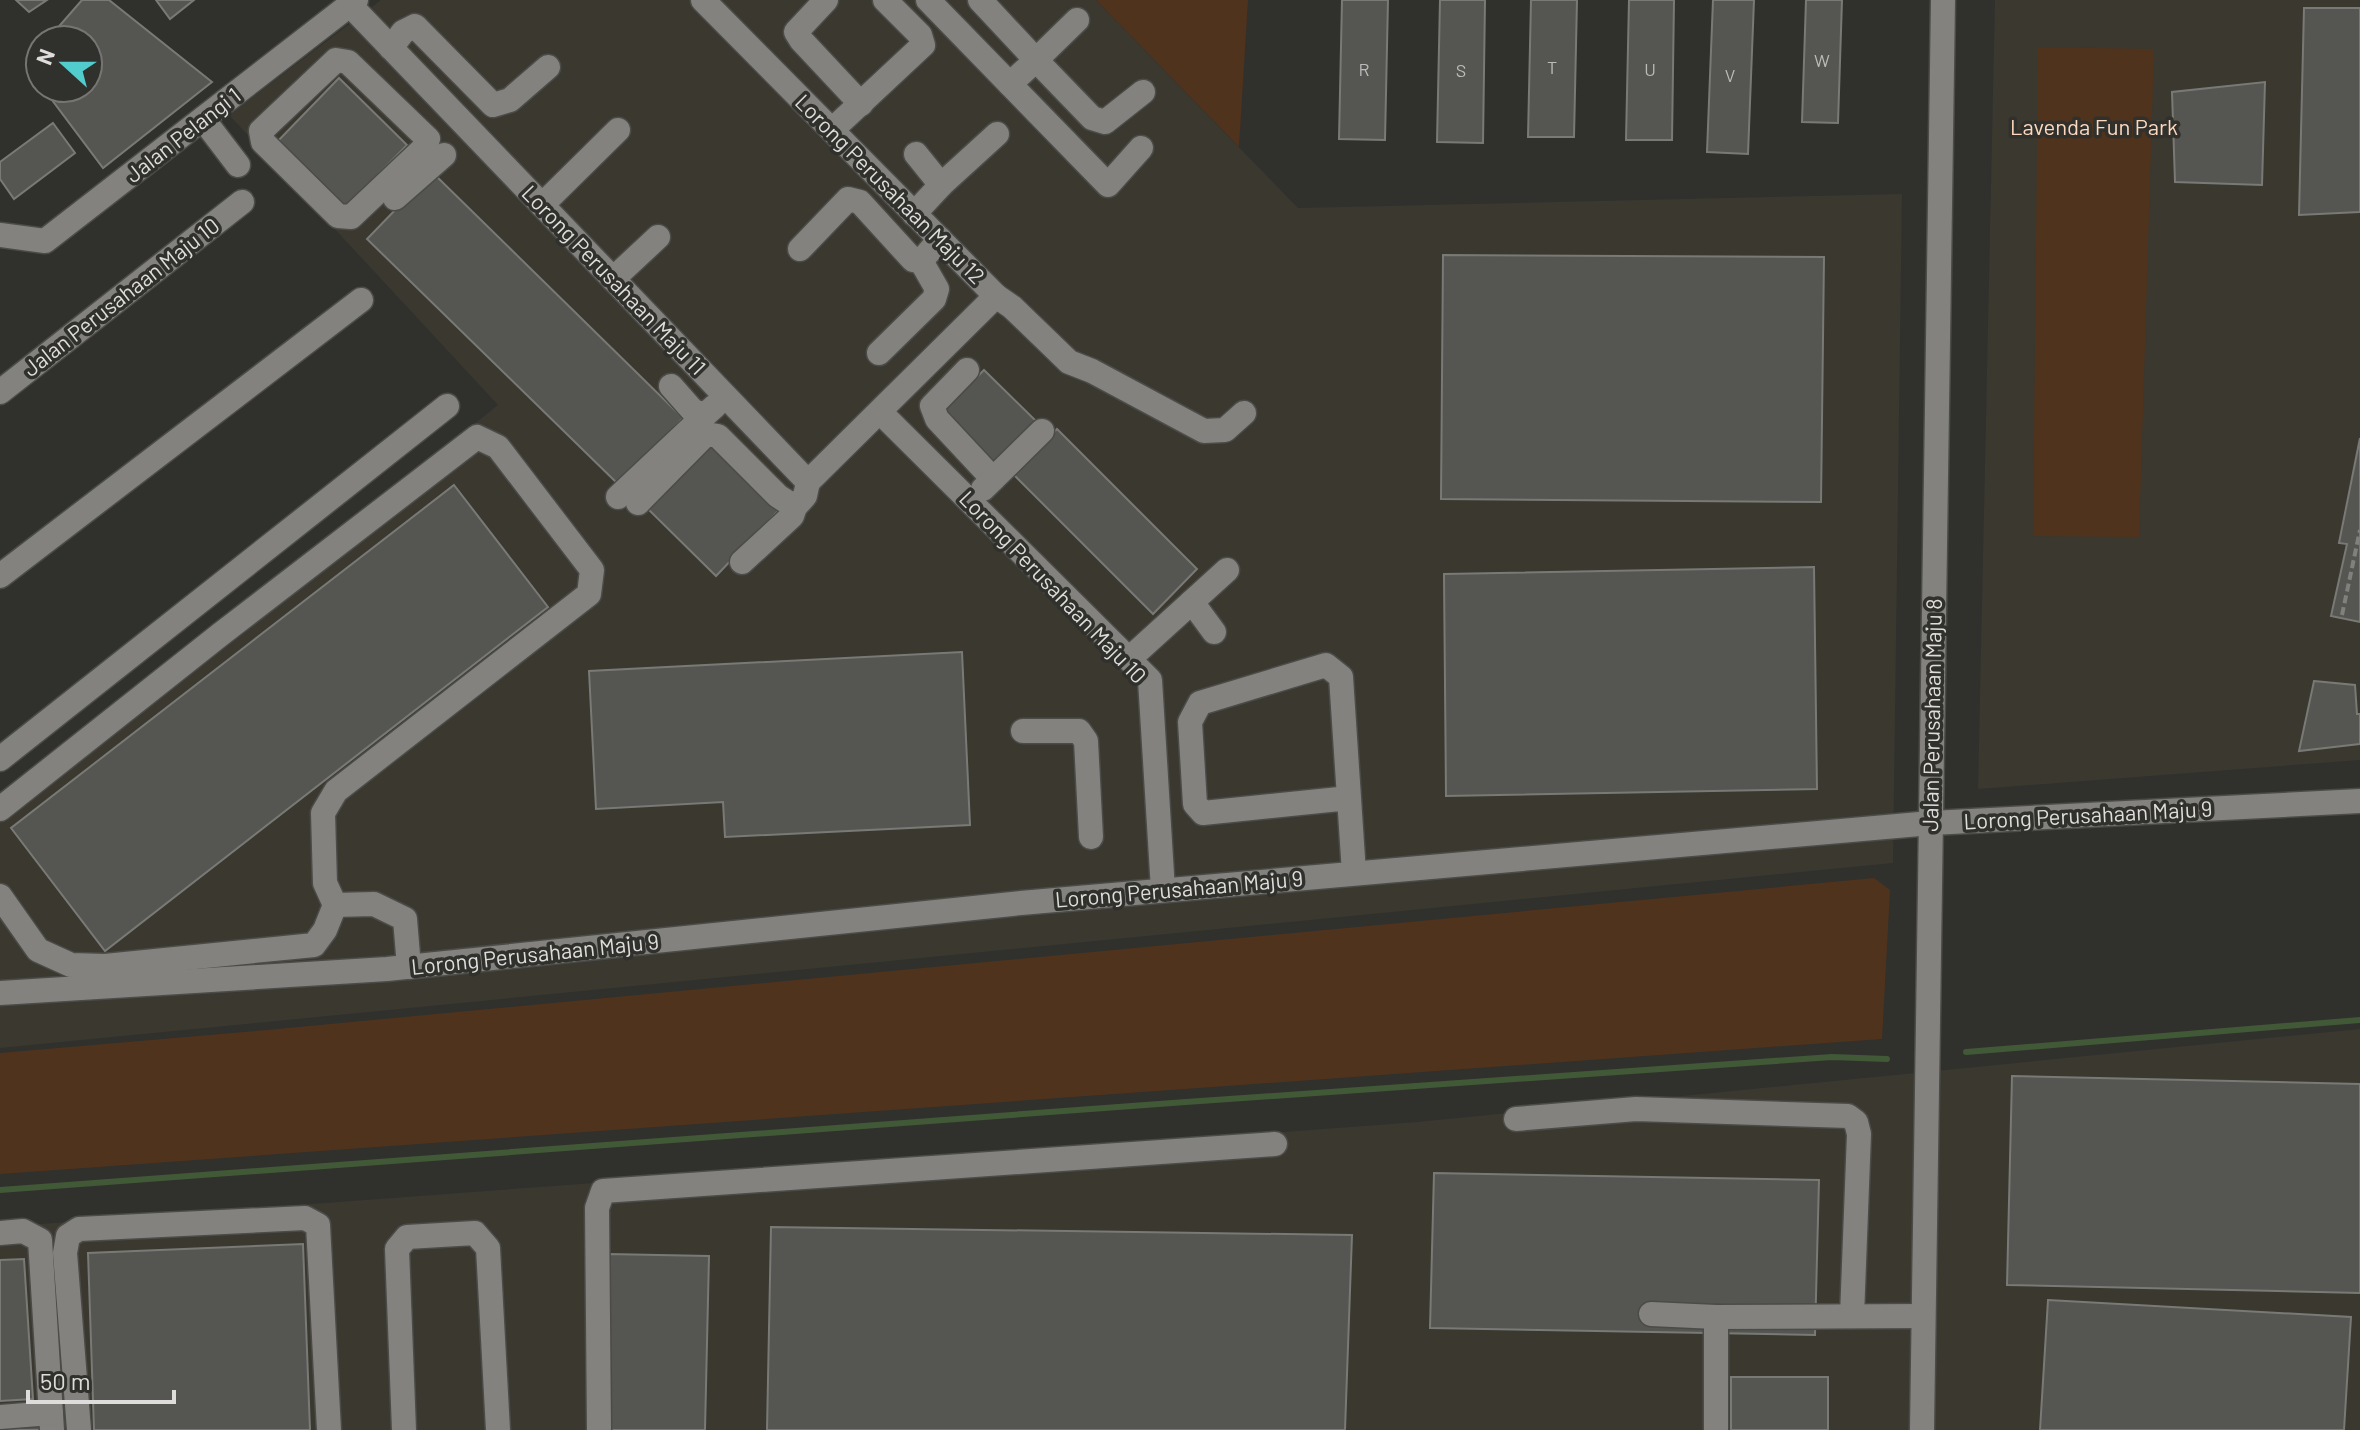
<svg xmlns="http://www.w3.org/2000/svg" width="2360" height="1430" font-family="Barlow,sans-serif">
  <rect width="100%" height="100%" fill="#30302d"/>
  <g fill="#3a382f">
    <polygon points="381,0 1096,0 1298,208 1902,194 1893,863 0,1048 0,802 498,405 229,115"/>
    <polygon points="1995,0 2360,0 2360,760 1978,789"/>
    <polygon points="2360,1029 2360,1430 0,1430 0,1227 1417,1122"/>
  </g>
  <g fill="#50331d">
    <polygon points="1096,0 1248,0 1239,147"/>
    <polygon points="2038,47 2154,49 2139,537 2033,536"/>
    <polygon points="1874,878 1890,890 1882,1039 0,1174 0,1053 267,1030"/>
  </g>
  <g fill="none" stroke-linecap="round" stroke-linejoin="round">
    <g stroke="#415936" stroke-width="6">
      <polyline points="1966,1052 2360,1020"/>
      <polyline points="0,1190 1186,1102 1832,1057 1887,1059"/>
    </g>
  </g>
  <g fill="#555652" stroke="#797a76" stroke-width="2">
    <polygon points="16,0 47,0 29,12"/>
    <polygon points="82,0 109,0 212,82 103,168 43,88 88,88 88,40 47,40"/>
    <polygon points="156,0 194,0 170,19"/>
    <polygon points="1342,0 1388,0 1385,140 1339,139"/>
    <polygon points="1440,0 1485,0 1483,143 1437,142"/>
    <polygon points="1531,0 1577,0 1574,137 1528,137"/>
    <polygon points="1629,0 1674,0 1672,140 1626,140"/>
    <polygon points="1713,0 1754,0 1748,154 1707,152"/>
    <polygon points="1806,0 1842,0 1838,123 1802,122"/>
    <polygon points="2304,8 2360,8 2360,212 2299,215"/>
    <polygon points="339,78 407,145 342,212 274,145"/>
    <polygon points="2265,82 2262,185 2175,182 2172,92"/>
    <polygon points="53,123 75,153 14,199 0,179 0,162"/>
    <polygon points="432,172 683,418 619,485 367,239"/>
    <polygon points="1443,255 1824,257 1821,502 1441,499"/>
    <polygon points="984,370 1036,421 992,466 940,414"/>
    <polygon points="1057,429 1197,569 1153,614 1013,474"/>
    <polygon points="2360,438 2360,622 2331,616 2347,544 2339,543"/>
    <polygon points="712,442 780,509 716,576 648,509"/>
    <polygon points="454,485 548,607 105,951 11,828"/>
    <polygon points="1814,567 1817,789 1446,796 1444,574"/>
    <polygon points="962,652 970,825 725,837 723,802 596,809 589,671"/>
    <polygon points="2314,681 2355,685 2357,714 2360,714 2360,744 2299,751"/>
    <polygon points="2012,1076 2360,1084 2360,1293 2007,1285"/>
    <polygon points="1434,1173 1819,1180 1815,1335 1430,1328"/>
    <polygon points="771,1227 1352,1235 1345,1430 767,1430"/>
    <polygon points="303,1244 310,1430 94,1430 88,1253"/>
    <polygon points="608,1254 709,1256 705,1430 604,1430"/>
    <polygon points="24,1259 33,1399 0,1401 0,1260"/>
    <polygon points="2048,1300 2351,1317 2344,1430 2040,1430"/>
    <rect x="1731" y="1377" width="97" height="53"/>
    <polygon points="41,1420 41,1430 0,1430 0,1423"/>
  </g>
  <g fill="none" stroke-linecap="round" stroke-linejoin="round">
    <defs>
      <g id="minor">
        <polyline points="826,0 796,32 801,40 861,104"/>
        <polyline points="928,0 1108,185 1141,148"/>
        <polyline points="980,0 1036,60 1077,20"/>
        <polyline points="350,5 808,482 996,296 703,0"/>
        <polyline points="391,48 403,32 415,26 493,105 510,100 548,67"/>
        <polygon points="336,60 348,62 428,139 424,148 351,217 338,216 263,142 261,131"/>
        <polyline points="1010,84 1036,60 1092,118 1105,122 1143,92"/>
        <polyline points="203,119 238,165"/>
        <polyline points="832,130 923,45 920,35 885,0"/>
        <polyline points="941,185 997,134"/>
        <polyline points="395,198 444,155"/>
        <polyline points="542,205 618,130"/>
        <polyline points="914,214 941,185 916,154"/>
        <polyline points="0,235 45,241 356,0"/>
        <polyline points="800,249 848,199 860,202 913,260 921,261 940,239"/>
        <polyline points="613,279 658,237"/>
        <polyline points="996,296 1012,307 1069,362 1092,371 1204,431 1225,430 1244,413"/>
        <polyline points="879,353 934,299 937,289 921,261"/>
        <polyline points="967,370 932,406 937,419 993,479"/>
        <polyline points="671,386 693,411 705,415 715,406"/>
        <polyline points="0,392 242,202"/>
        <polyline points="880,412 1150,680 1163,890"/>
        <polyline points="983,489 1042,431"/>
        <polyline points="618,497 705,415"/>
        <polyline points="638,503 706,434 718,436 778,496 795,507 805,496 808,482"/>
        <polyline points="742,562 792,516 795,507"/>
        <polyline points="0,576 361,300"/>
        <polyline points="1192,602 1214,632"/>
        <polyline points="1129,659 1227,570"/>
        <polyline points="1023,731 1079,731 1086,741 1091,837"/>
        <polyline points="0,759 447,406"/>
        <polyline points="1349,798 1203,813 1195,804 1190,722 1200,703 1326,665 1341,677 1354,873"/>
        <polyline points="0,809 221,634 477,437 498,447 592,570 589,594 336,791 323,813 325,883 335,905 325,930 314,945 105,966 71,965 38,950 0,896"/>
        <polyline points="335,905 374,904 405,919 409,967"/>
        <polyline points="0,993 387,969 1021,903 1931,823 2360,801"/>
        <polyline points="1516,1119 1636,1109 1848,1116 1856,1122 1859,1134 1852,1316"/>
        <polyline points="0,1233 23,1231 40,1240 52,1430"/>
        <polyline points="1651,1314 1716,1317 1923,1316"/>
        <polyline points="0,1417 51,1413"/>
        <polyline points="79,1430 65,1253 68,1236 79,1229 305,1218 318,1225 329,1430"/>
        <polyline points="404,1430 397,1249 407,1237 475,1233 488,1248 498,1430"/>
        <polyline points="599,1430 597,1208 603,1191 1275,1144"/>
        <polyline points="1716,1430 1716,1317"/>
        <polyline points="1922,1430 1943,0"/>
      </g>
    </defs>
    <use href="#minor" stroke="#4b4b48" stroke-width="27"/>
    <polyline stroke="#80807d" stroke-width="4" stroke-dasharray="8 4" stroke-linecap="butt" points="2342,615 2360,530"/>
    <use href="#minor" stroke="#83827f" stroke-width="24"/>
  </g>
  <g text-anchor="middle" stroke-width="7" stroke-linejoin="round" paint-order="stroke">
    <g font-size="18" fill="#bcbbb9">
      <text x="1822" y="67">W</text>
      <text x="1552" y="74">T</text>
      <text x="1364" y="76">R</text>
      <text x="1650" y="76">U</text>
      <text x="1461" y="77">S</text>
      <text x="1730" y="82">V</text>
    </g>
    <g font-size="22" fill="#fed8bd" stroke="#30302d">
      <text x="2094" y="135">Lavenda Fun Park</text>
    </g>
    <g font-size="22" fill="#dedddb" stroke="#30302d">
      <text transform="translate(183 135) rotate(-38)" y="8">Jalan Pelangi 1</text>
      <text transform="translate(890 189) rotate(45)" y="8">Lorong Perusahaan Maju 12</text>
      <text transform="translate(614 280) rotate(46)" y="8">Lorong Perusahaan Maju 11</text>
      <text transform="translate(121 297) rotate(-38)" y="8">Jalan Perusahaan Maju 10</text>
      <text transform="translate(1053 587) rotate(46)" y="8">Lorong Perusahaan Maju 10</text>
      <text transform="translate(1932 715) rotate(-89)" y="8">Jalan Perusahaan Maju 8</text>
      <text transform="translate(2088 815) rotate(-3)" y="8">Lorong Perusahaan Maju 9</text>
      <text transform="translate(1179 889) rotate(-5)" y="8">Lorong Perusahaan Maju 9</text>
      <text transform="translate(535 954) rotate(-6)" y="8">Lorong Perusahaan Maju 9</text>
    </g>
  </g>
  <g transform="translate(64 64) rotate(291)"><circle r="38" fill="#30302d" stroke="#767573" stroke-width="2"/>
  <path d="M0-6L14 30L0 20L-14 30Z" fill="#52cdcd"/>
  <text y="-12" font-size="22" font-weight="bold" text-anchor="middle" fill="#dedddb">N</text>
  </g>
  <path d="M28 1390v12h146v-12" fill="none" stroke="#dedddb" stroke-width="4"/>
  <text x="40" y="1390" font-size="24" fill="#dedddb" stroke="#30302d" stroke-width="6" paint-order="stroke">50 m</text>
</svg>
